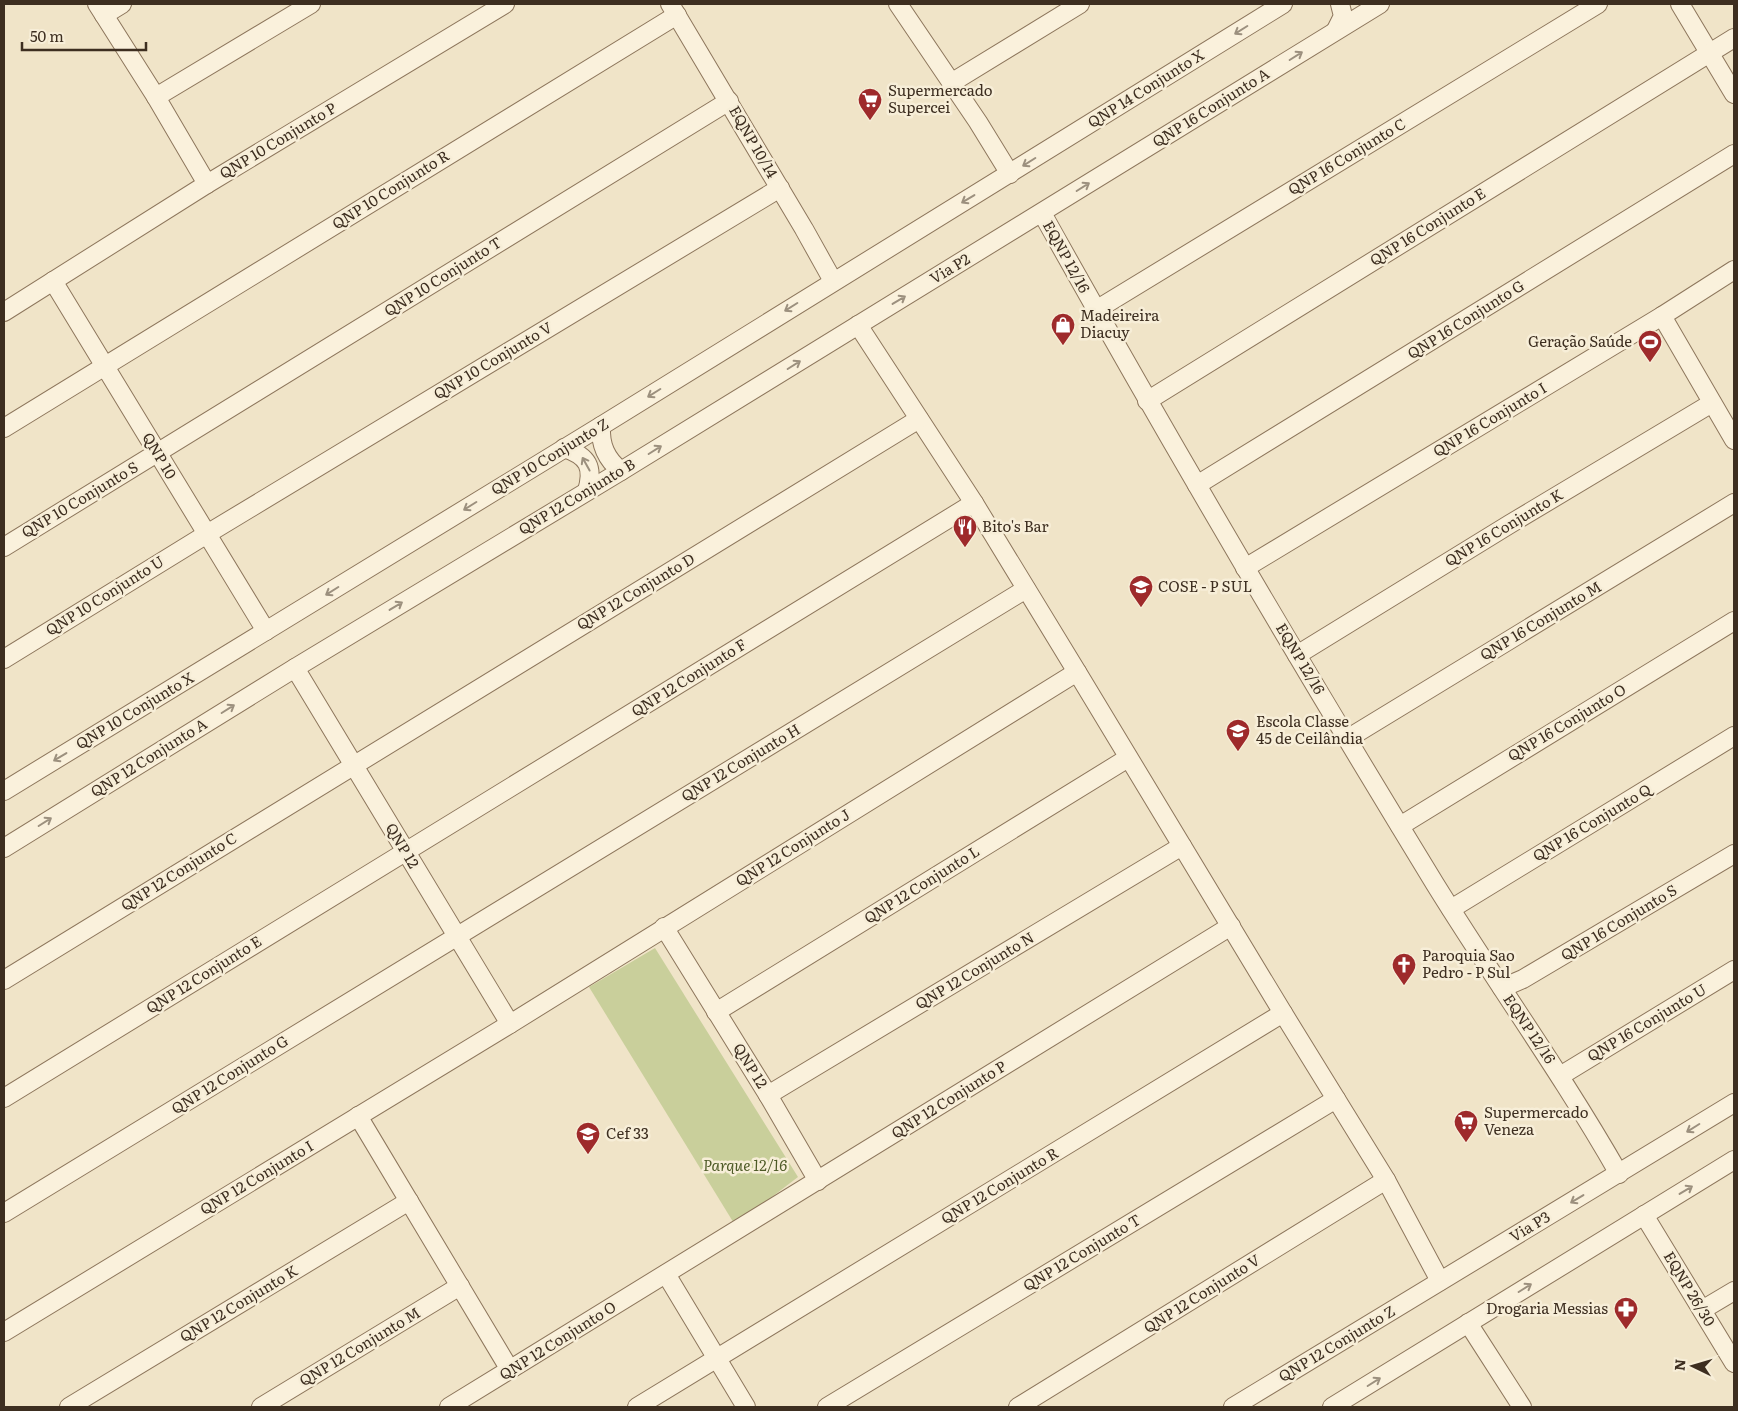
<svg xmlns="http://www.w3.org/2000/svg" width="1738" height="1411" font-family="Literata,serif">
  <rect width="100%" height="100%" fill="#f0e4c8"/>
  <polygon fill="#c9cf9b" points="655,948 798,1177 735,1225 589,987"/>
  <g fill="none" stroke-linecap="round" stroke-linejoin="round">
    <defs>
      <g id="minor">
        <polyline points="97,4 156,97 207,184"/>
        <polyline points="670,4 804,229 833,281"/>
        <polyline points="898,4 978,122 1010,174"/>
        <polyline points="1680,4 1734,94"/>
        <polyline points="104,15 122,4"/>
        <polyline points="1336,30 1343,16 1340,4"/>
        <polyline points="951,83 1080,4"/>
        <polyline points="156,97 311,4"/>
        <path d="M1042,213c126,226 258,450 393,671 60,97 127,190 184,290"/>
        <polyline points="53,281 266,631"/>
        <polyline points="1096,310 1598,4"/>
        <polyline points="4,312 207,184 505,4"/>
        <polyline points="1662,316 1734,440"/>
        <polyline points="858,325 974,503 1077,672 1283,1013 1386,1180 1440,1281"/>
        <polyline points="1147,401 1734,38"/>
        <path d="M601,426c-1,19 5,33 20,45"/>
        <polyline points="4,428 677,15"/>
        <path d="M564,448c24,8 30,19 23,43"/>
        <polyline points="1197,485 1734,154"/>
        <polyline points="4,547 729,101"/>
        <polyline points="1245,568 1662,316 1734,270"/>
        <polyline points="1297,655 1510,524 1712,403"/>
        <polyline points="4,659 207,534 780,188"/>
        <polyline points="295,668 510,1024"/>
        <polyline points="1347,739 1734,503"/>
        <polyline points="4,791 601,426 1283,4"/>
        <polyline points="1400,826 1734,621"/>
        <polyline points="4,848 295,668 621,471 1380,4"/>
        <polyline points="1451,909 1734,736"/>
        <polyline points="664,927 768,1095 818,1181"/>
        <polyline points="4,980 919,419"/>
        <polyline points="1502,988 1523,979 1734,854"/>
        <polyline points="716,1012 1128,758"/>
        <polyline points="1560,1076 1734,970"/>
        <polyline points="768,1095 1182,846"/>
        <polyline points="4,1098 974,503"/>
        <polyline points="358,1116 510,1370"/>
        <polyline points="4,1213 1026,589"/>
        <polyline points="1644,1215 1734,1363"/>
        <polyline points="666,1274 746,1407"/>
        <polyline points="1702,1310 1734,1291"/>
        <polyline points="1468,1323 1522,1407"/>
        <polyline points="4,1332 510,1024 1077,672"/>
        <polyline points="69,1407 409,1201"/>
        <polyline points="261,1407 460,1286"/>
        <polyline points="449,1407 1231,926"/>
        <polyline points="637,1407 1283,1013"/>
        <polyline points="827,1407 1336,1099"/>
        <polyline points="1018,1407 1386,1180"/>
        <polyline points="1233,1407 1734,1103"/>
        <polyline points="1332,1407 1734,1160"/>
      </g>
    </defs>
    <use href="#minor" stroke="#8d765c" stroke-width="20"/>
    <use href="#minor" stroke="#faf1dc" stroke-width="18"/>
  </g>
  <defs><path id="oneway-shaft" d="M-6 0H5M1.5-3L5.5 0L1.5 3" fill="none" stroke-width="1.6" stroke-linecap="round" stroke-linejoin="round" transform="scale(1.25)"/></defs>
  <g stroke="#9c907e">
    <use href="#oneway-shaft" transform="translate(1241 30) rotate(148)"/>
    <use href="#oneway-shaft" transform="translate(1296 56) rotate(-32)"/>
    <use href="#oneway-shaft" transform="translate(1029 162) rotate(148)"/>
    <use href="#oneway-shaft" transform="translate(1083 187) rotate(-32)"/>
    <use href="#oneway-shaft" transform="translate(968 199) rotate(149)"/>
    <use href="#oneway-shaft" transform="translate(899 300) rotate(-31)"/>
    <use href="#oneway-shaft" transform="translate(791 307) rotate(148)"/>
    <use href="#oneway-shaft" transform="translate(794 365) rotate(-32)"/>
    <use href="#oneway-shaft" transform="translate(654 393) rotate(148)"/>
    <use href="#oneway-shaft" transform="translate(655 450) rotate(-32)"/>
    <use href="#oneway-shaft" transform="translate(586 464) rotate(-119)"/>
    <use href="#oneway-shaft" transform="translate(470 506) rotate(148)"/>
    <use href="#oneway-shaft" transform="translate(332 591) rotate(148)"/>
    <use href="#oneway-shaft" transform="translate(396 606) rotate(-31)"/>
    <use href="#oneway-shaft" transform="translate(228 709) rotate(-32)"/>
    <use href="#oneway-shaft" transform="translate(60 757) rotate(149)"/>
    <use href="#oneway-shaft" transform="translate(45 822) rotate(-32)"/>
    <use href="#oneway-shaft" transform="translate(1693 1128) rotate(148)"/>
    <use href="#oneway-shaft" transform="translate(1686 1190) rotate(-31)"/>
    <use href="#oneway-shaft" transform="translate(1577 1199) rotate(149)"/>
    <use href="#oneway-shaft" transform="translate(1525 1288) rotate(-32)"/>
    <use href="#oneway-shaft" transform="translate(1374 1382) rotate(-32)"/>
  </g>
  <defs>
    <symbol id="supermarket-pin" viewBox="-11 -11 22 30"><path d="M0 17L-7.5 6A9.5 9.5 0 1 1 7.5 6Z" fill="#9e2a2b" stroke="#f7eed8"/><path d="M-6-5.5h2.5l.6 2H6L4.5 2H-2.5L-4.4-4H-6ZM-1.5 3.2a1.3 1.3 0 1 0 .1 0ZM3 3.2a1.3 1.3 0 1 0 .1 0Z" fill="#fff"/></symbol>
    <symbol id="shop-pin" viewBox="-11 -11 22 30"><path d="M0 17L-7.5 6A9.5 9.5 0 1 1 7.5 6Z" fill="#9e2a2b" stroke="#f7eed8"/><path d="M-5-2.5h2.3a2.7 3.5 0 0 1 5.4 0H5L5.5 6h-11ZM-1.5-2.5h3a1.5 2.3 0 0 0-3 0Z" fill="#fff"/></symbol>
    <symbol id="stadium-pin" viewBox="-11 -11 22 30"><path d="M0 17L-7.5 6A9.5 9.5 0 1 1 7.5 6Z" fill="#9e2a2b" stroke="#f7eed8"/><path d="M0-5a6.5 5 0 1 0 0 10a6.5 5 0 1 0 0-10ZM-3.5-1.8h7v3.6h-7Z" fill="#fff"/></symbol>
    <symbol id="restaurant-pin" viewBox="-11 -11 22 30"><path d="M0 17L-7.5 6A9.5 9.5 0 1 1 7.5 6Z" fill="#9e2a2b" stroke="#f7eed8"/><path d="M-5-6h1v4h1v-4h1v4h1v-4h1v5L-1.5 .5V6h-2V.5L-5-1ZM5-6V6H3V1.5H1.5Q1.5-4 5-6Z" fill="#fff"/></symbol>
    <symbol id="school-pin" viewBox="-11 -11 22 30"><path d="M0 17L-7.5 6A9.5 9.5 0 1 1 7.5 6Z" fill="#9e2a2b" stroke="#f7eed8"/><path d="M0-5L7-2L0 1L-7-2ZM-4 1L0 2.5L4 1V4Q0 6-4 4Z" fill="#fff"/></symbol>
    <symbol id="church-pin" viewBox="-11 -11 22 30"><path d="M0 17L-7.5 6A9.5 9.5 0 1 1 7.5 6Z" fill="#9e2a2b" stroke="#f7eed8"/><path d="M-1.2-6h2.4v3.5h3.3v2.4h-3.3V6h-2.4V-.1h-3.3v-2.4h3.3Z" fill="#fff"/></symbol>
    <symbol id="pharmacy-pin" viewBox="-11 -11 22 30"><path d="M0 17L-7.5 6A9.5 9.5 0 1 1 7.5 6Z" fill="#9e2a2b" stroke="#f7eed8"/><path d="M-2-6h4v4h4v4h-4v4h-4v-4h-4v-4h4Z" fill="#fff"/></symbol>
  </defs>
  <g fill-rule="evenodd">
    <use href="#supermarket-pin" x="856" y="86" width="28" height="38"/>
    <use href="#shop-pin" x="1049" y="311" width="28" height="38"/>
    <use href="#stadium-pin" x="1636" y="328" width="28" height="38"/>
    <use href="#restaurant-pin" x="951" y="513" width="28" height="38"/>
    <use href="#school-pin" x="1127" y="573" width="28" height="38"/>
    <use href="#school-pin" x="1224" y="717" width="28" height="38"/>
    <use href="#church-pin" x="1390" y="951" width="28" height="38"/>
    <use href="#supermarket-pin" x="1452" y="1108" width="28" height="38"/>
    <use href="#school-pin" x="574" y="1120" width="28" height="38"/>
    <use href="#pharmacy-pin" x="1612" y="1295" width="28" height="38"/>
  </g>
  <g text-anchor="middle" stroke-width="5" stroke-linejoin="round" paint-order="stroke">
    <g font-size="15" fill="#3d2e20" stroke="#f7eed8">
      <text transform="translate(1146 89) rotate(-32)" y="5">QNP 14 Conjunto X</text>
      <text transform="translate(1211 108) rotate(-32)" y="5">QNP 16 Conjunto A</text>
      <text transform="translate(278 141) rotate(-31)" y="5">QNP 10 Conjunto P</text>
      <text transform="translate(753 142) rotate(60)" y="5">EQNP 10/14</text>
      <text transform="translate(1347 157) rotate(-31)" y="5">QNP 16 Conjunto C</text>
      <text transform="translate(391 190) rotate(-32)" y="5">QNP 10 Conjunto R</text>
      <text transform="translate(1428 227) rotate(-32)" y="5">QNP 16 Conjunto E</text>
      <text transform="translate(1066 257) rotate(61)" y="5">EQNP 12/16</text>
      <text transform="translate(950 269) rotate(-31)" y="5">Via P2</text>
      <text transform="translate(443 277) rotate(-32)" y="5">QNP 10 Conjunto T</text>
      <text transform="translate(1466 320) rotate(-32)" y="5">QNP 16 Conjunto G</text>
      <text transform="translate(493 361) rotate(-31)" y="5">QNP 10 Conjunto V</text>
      <text transform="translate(1490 420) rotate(-31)" y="5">QNP 16 Conjunto I</text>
      <text transform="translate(159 456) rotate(59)" y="5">QNP 10</text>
      <text transform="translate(550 457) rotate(-31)" y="5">QNP 10 Conjunto Z</text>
      <text transform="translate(577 497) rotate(-31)" y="5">QNP 12 Conjunto B</text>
      <text transform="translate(80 500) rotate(-31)" y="5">QNP 10 Conjunto S</text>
      <text transform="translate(1504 528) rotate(-31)" y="5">QNP 16 Conjunto K</text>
      <text transform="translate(636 592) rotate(-31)" y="5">QNP 12 Conjunto D</text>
      <text transform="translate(105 596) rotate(-32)" y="5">QNP 10 Conjunto U</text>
      <text transform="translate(1541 621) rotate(-31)" y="5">QNP 16 Conjunto M</text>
      <text transform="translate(1300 659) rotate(59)" y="5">EQNP 12/16</text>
      <text transform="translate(689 678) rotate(-32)" y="5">QNP 12 Conjunto F</text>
      <text transform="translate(135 711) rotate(-31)" y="5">QNP 10 Conjunto X</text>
      <text transform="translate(1567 723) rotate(-31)" y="5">QNP 16 Conjunto O</text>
      <text transform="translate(149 758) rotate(-32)" y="5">QNP 12 Conjunto A</text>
      <text transform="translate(741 763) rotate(-31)" y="5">QNP 12 Conjunto H</text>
      <text transform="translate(1592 823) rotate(-31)" y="5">QNP 16 Conjunto Q</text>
      <text transform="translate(402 846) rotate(59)" y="5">QNP 12</text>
      <text transform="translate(793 848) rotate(-32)" y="5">QNP 12 Conjunto J</text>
      <text transform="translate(179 872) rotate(-32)" y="5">QNP 12 Conjunto C</text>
      <text transform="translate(922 885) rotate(-32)" y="5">QNP 12 Conjunto L</text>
      <text transform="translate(1619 923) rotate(-31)" y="5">QNP 16 Conjunto S</text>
      <text transform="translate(975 971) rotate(-31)" y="5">QNP 12 Conjunto N</text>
      <text transform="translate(204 975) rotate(-32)" y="5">QNP 12 Conjunto E</text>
      <text transform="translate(1647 1023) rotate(-31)" y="5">QNP 16 Conjunto U</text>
      <text transform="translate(1529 1029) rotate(56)" y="5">EQNP 12/16</text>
      <text transform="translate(750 1066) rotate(58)" y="5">QNP 12</text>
      <text transform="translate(230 1075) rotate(-32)" y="5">QNP 12 Conjunto G</text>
      <text transform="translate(949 1100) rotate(-32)" y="5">QNP 12 Conjunto P</text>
      <text transform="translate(257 1178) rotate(-31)" y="5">QNP 12 Conjunto I</text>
      <text transform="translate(1000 1186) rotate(-31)" y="5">QNP 12 Conjunto R</text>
      <text transform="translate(1530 1227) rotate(-31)" y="5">Via P3</text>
      <text transform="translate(1082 1253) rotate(-31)" y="5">QNP 12 Conjunto T</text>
      <text transform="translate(1689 1289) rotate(59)" y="5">EQNP 26/30</text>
      <text transform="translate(1202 1294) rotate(-32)" y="5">QNP 12 Conjunto V</text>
      <text transform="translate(239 1304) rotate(-31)" y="5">QNP 12 Conjunto K</text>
      <text transform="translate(558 1341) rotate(-32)" y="5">QNP 12 Conjunto O</text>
      <text transform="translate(1337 1344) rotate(-31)" y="5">QNP 12 Conjunto Z</text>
      <text transform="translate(360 1347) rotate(-31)" y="5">QNP 12 Conjunto M</text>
    </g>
    <g font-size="15" fill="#3d2e20" stroke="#f7eed8" text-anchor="start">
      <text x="888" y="96">Supermercado<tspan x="888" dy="17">Supercei</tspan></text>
      <text x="1080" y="321">Madeireira<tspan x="1080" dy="17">Diacuy</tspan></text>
      <text x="1632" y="347" text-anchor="end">Geração Saúde</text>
      <text x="982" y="532">Bito's Bar</text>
      <text x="1158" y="592">COSE - P SUL</text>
      <text x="1256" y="727">Escola Classe<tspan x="1256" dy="17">45 de Ceilândia</tspan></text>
      <text x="1422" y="961">Paroquia Sao<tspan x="1422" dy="17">Pedro - P Sul</tspan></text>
      <text x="1484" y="1118">Supermercado<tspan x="1484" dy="17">Veneza</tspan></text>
      <text x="606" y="1139">Cef 33</text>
      <text x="1608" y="1314" text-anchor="end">Drogaria Messias</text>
    </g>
    <g font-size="15" font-style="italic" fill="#4d5a26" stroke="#f7eed8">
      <text x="745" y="1171">Parque 12/16</text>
    </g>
  </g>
  <rect width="1738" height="1411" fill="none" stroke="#3d2e20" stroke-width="10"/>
  <g transform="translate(1693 1366) rotate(275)" stroke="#f7eed8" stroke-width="4" paint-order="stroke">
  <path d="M0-4L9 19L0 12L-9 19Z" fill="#3d2e20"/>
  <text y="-8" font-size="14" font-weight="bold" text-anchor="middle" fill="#3d2e20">N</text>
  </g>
  <path d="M22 42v8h124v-8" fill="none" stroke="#3d2e20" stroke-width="2.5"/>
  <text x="30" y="42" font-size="15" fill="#3d2e20" stroke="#f7eed8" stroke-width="4" paint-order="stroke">50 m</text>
</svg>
